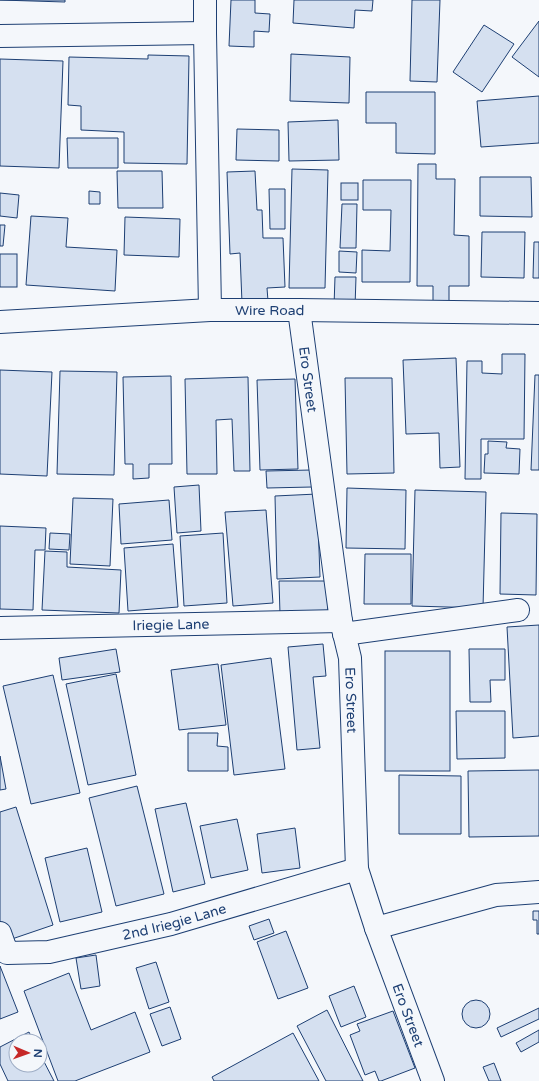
<svg xmlns="http://www.w3.org/2000/svg" width="539" height="1081" font-family="'Varela Round',sans-serif">
  <rect width="100%" height="100%" fill="#f4f7fb"/>
  <g fill="#d5e0f0" stroke="#1d3f73">
    <polygon points="0,0 65,0 65,2"/>
    <polygon points="231,0 255,0 255,13 270,14 269,32 254,31 254,47 229,46"/>
    <polygon points="294,0 373,0 372,11 355,10 354,28 293,23"/>
    <polygon points="412,0 440,0 437,82 410,81"/>
    <polygon points="539,21 539,77 512,57"/>
    <polygon points="484,25 514,44 482,92 453,72"/>
    <polygon points="291,54 350,57 349,103 290,101"/>
    <polygon points="148,55 189,56 187,164 124,163 124,132 81,130 81,106 68,105 69,57 148,59"/>
    <polygon points="0,59 63,61 59,168 0,166"/>
    <polygon points="366,92 435,92 435,154 396,153 396,123 366,123"/>
    <polygon points="539,96 539,143 481,147 477,101"/>
    <polygon points="338,120 339,160 289,161 288,122"/>
    <polygon points="237,129 279,130 279,161 236,160"/>
    <polygon points="67,138 118,138 118,168 68,168"/>
    <polygon points="418,164 436,164 436,179 455,179 454,235 469,236 469,286 449,286 449,301 433,301 433,286 417,286"/>
    <polygon points="292,169 328,170 325,288 289,288"/>
    <polygon points="117,171 162,171 163,208 118,208"/>
    <polygon points="255,171 257,210 262,210 263,238 283,238 285,287 267,288 268,301 242,303 240,253 230,254 227,172"/>
    <polygon points="480,177 531,177 532,217 480,216"/>
    <polygon points="363,180 411,180 410,282 362,282 362,250 390,251 391,210 363,210"/>
    <rect x="341" y="183" width="17" height="17"/>
    <polygon points="269,189 285,189 285,229 270,229"/>
    <polygon points="89,191 100,192 100,204 89,204"/>
    <polygon points="0,193 19,195 17,218 0,216"/>
    <polygon points="342,204 357,204 356,248 340,248"/>
    <polygon points="31,216 68,218 66,247 117,250 115,291 26,285"/>
    <polygon points="125,217 180,219 179,257 124,255"/>
    <polygon points="0,225 5,225 3,246 0,246"/>
    <polygon points="482,232 525,232 524,278 481,277"/>
    <polygon points="534,242 539,242 539,278 533,278"/>
    <polygon points="339,251 357,252 356,273 339,272"/>
    <rect x="0" y="254" width="17" height="33"/>
    <polygon points="335,277 356,277 355,307 334,306"/>
    <polygon points="502,354 525,354 524,439 481,439 481,479 465,479 467,361 482,361 482,373 502,374"/>
    <polygon points="456,358 460,467 440,468 439,433 406,434 403,360"/>
    <polygon points="0,370 52,372 47,476 0,474"/>
    <polygon points="60,371 117,372 114,475 57,474"/>
    <polygon points="535,375 539,375 539,470 531,470"/>
    <polygon points="171,376 172,464 149,464 149,478 133,479 133,464 125,464 123,377"/>
    <polygon points="248,377 250,471 234,471 232,419 216,420 217,474 187,474 185,379"/>
    <polygon points="345,378 392,378 394,473 347,474"/>
    <polygon points="295,379 298,469 260,470 257,380"/>
    <polygon points="488,441 507,442 506,448 520,449 519,474 484,473 485,454 488,454"/>
    <polygon points="311,470 312,487 267,488 266,471"/>
    <polygon points="199,485 201,531 177,533 174,487"/>
    <polygon points="347,488 406,490 405,549 346,548"/>
    <polygon points="415,490 486,492 483,608 412,606"/>
    <polygon points="317,494 320,577 277,579 275,496"/>
    <polygon points="73,498 113,499 110,566 70,564"/>
    <polygon points="169,500 172,540 121,544 119,504"/>
    <polygon points="266,510 273,603 233,606 225,512"/>
    <polygon points="501,513 537,514 536,595 500,594"/>
    <polygon points="0,526 46,528 45,550 35,550 33,610 0,609"/>
    <polygon points="50,533 70,534 69,550 49,549"/>
    <polygon points="223,533 227,603 184,606 180,536"/>
    <polygon points="173,544 178,607 128,611 124,548"/>
    <polygon points="45,551 67,552 67,567 121,570 119,613 42,610"/>
    <polygon points="365,554 411,554 411,604 364,604"/>
    <polygon points="279,581 327,581 328,613 280,614"/>
    <polygon points="539,625 539,736 513,738 507,627"/>
    <polygon points="323,644 326,676 313,677 320,748 297,750 288,647"/>
    <polygon points="116,649 120,672 62,680 59,658"/>
    <polygon points="469,649 505,649 505,680 490,680 491,702 470,702"/>
    <rect x="385" y="651" width="65" height="120"/>
    <polygon points="271,658 285,769 234,775 221,665"/>
    <polygon points="218,664 226,725 179,730 171,670"/>
    <polygon points="116,674 136,775 88,785 66,684"/>
    <polygon points="53,675 80,793 31,804 3,686"/>
    <polygon points="456,711 505,711 505,758 457,759"/>
    <polygon points="188,733 218,733 217,746 228,747 228,771 188,771"/>
    <polygon points="0,756 6,789 0,790"/>
    <polygon points="539,770 539,836 469,837 468,771"/>
    <polygon points="399,775 461,776 461,834 399,834"/>
    <polygon points="137,786 164,894 116,906 89,798"/>
    <polygon points="186,803 205,884 173,892 155,809"/>
    <polygon points="16,807 53,925 6,941 0,922 0,812"/>
    <polygon points="237,819 248,870 211,878 200,826"/>
    <polygon points="295,828 300,868 262,873 257,834"/>
    <polygon points="87,848 102,912 60,922 45,858"/>
    <polygon points="533,911 539,911 539,934 537,934 537,920 533,920"/>
    <polygon points="269,919 274,933 254,940 249,926"/>
    <polygon points="286,931 308,988 278,999 257,942"/>
    <polygon points="96,955 100,986 81,989 76,958"/>
    <polygon points="156,962 169,1002 149,1009 136,968"/>
    <polygon points="0,966 18,1012 0,1019"/>
    <polygon points="69,973 91,1030 135,1012 150,1052 75,1081 58,1081 24,991"/>
    <polygon points="354,986 366,1017 341,1027 329,996"/>
    <circle cx="476" cy="1014" r="14"/>
    <polygon points="170,1007 181,1039 162,1046 150,1014"/>
    <polygon points="539,1008 539,1019 501,1037 497,1028"/>
    <polygon points="327,1010 363,1081 326,1081 297,1026"/>
    <polygon points="393,1011 415,1068 381,1081 379,1081 375,1071 365,1075 350,1035 360,1031 357,1024"/>
    <polygon points="539,1030 539,1042 521,1052 516,1043"/>
    <polygon points="29,1032 33,1041 16,1041 16,1065 40,1065 40,1054 54,1081 8,1081 0,1064 0,1047"/>
    <polygon points="293,1033 319,1081 214,1081 212,1077"/>
    <polygon points="494,1063 501,1081 489,1081 483,1067"/>
  </g>
  <g fill="none" stroke-linecap="round" stroke-linejoin="round">
    <defs>
      <g id="minor">
        <polyline points="205,0 205,33 210,310"/>
        <polyline points="0,36 205,33"/>
        <path id="s1" d="M299,310l42,311 9,37 7,211 19,59 57,153"/>
        <path id="s2" d="M0,322l210,-12h89l240,3"/>
        <path id="s3" d="M0,628l341,-7"/>
        <polyline points="344,634 518,610"/>
        <polyline points="376,928 496,895 539,892"/>
        <path id="s4" d="M0,933l7,20 42,-1 122,-28 186,-55"/>
      </g>
    </defs>
    <use href="#minor" stroke="#1d3f73" stroke-width="24"/>
    <use href="#minor" stroke="#f4f7fb" stroke-width="22"/>
  </g>
  <g text-anchor="middle" stroke-width="3" stroke-linejoin="round" paint-order="stroke">
    <g font-size="14" fill="#1d3f73" stroke="#f4f7fb">
      <text dy="5" stroke="none"><textPath href="#s2" startOffset="270">Wire Road</textPath></text>
      <text dy="5" stroke="none"><textPath href="#s1" startOffset="70">Ero Street</textPath></text>
      <text dy="5" stroke="none"><textPath href="#s3" startOffset="171">Iriegie Lane</textPath></text>
      <text dy="5" stroke="none"><textPath href="#s1" startOffset="394">Ero Street</textPath></text>
      <text dy="5" stroke="none"><textPath href="#s4" startOffset="192">2nd Iriegie Lane</textPath></text>
      <text dy="5" stroke="none"><textPath href="#s1" startOffset="718">Ero Street</textPath></text>
    </g>
  </g>
  <g transform="translate(28 1053) rotate(92)"><circle r="19" fill="#f4f7fb" stroke="#9eadc5"/>
  <path d="M0-3L7 15L0 10L-7 15Z" fill="#c62828"/>
  <text y="-6" font-size="11" font-weight="bold" text-anchor="middle" fill="#1d3f73">N</text>
  </g>
</svg>
